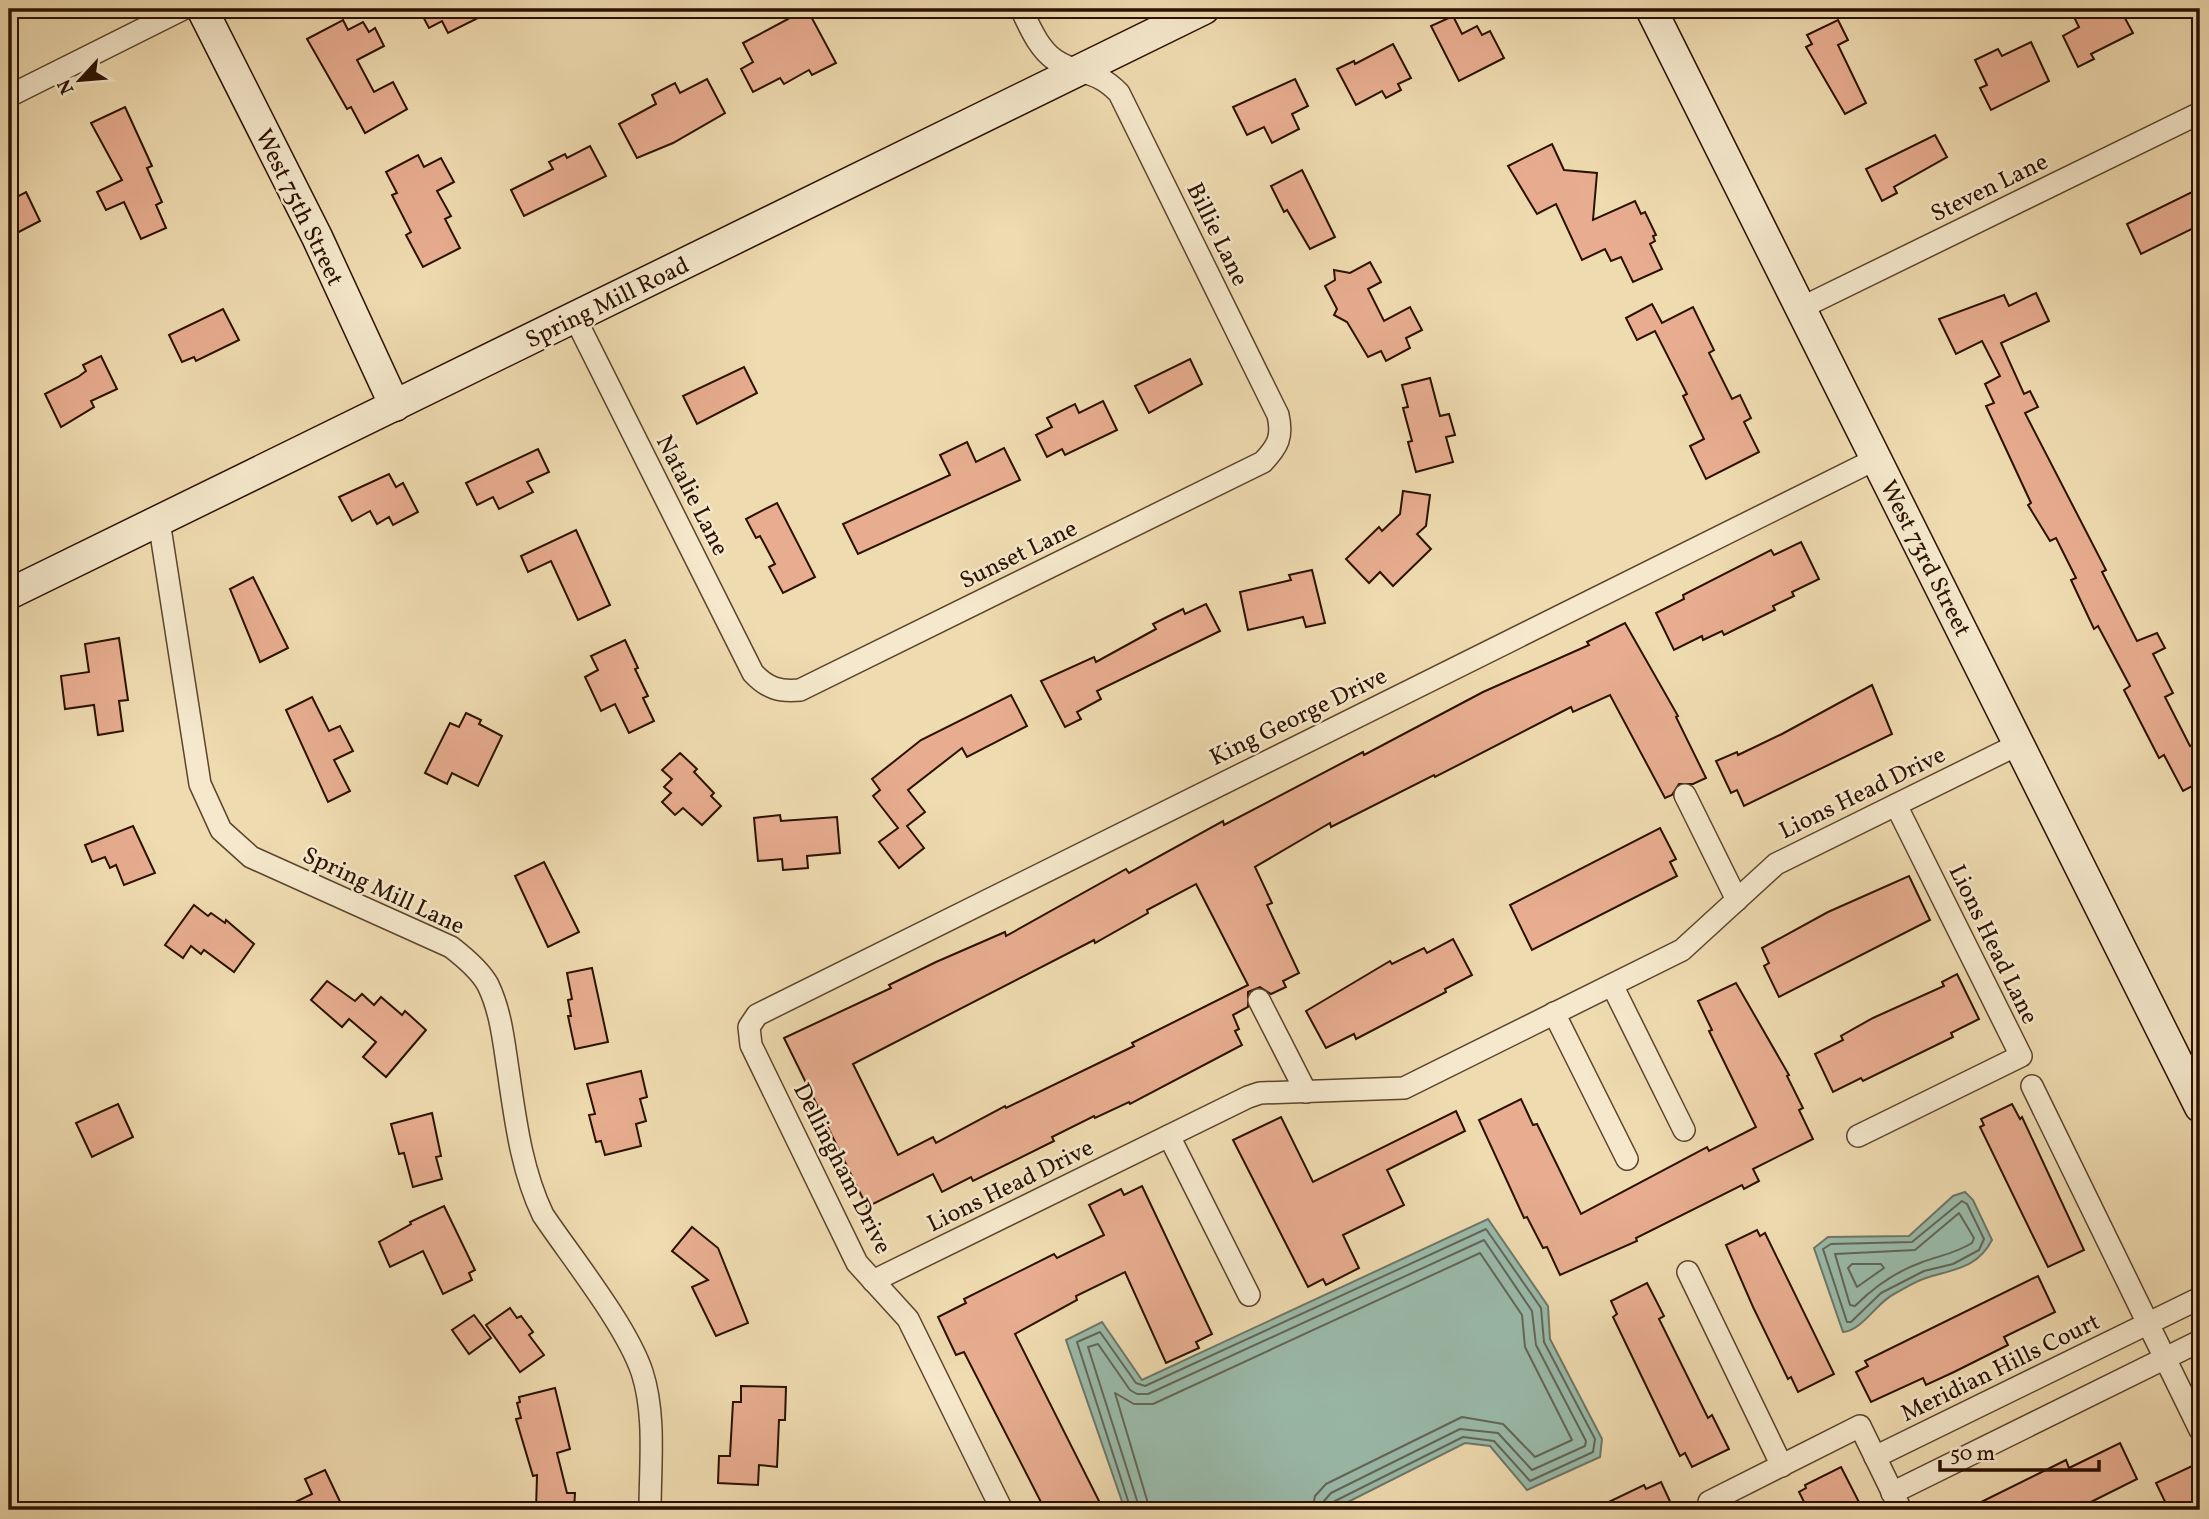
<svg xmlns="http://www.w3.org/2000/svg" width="2209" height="1519" font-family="Vollkorn,serif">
  <rect width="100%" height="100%" fill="#efdbb0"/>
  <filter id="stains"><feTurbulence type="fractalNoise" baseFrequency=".00286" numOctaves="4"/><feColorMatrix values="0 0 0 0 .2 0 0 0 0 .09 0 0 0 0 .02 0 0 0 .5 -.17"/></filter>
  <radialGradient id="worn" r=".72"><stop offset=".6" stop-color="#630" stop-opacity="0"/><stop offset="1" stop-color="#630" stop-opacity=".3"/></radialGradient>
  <g fill="#9abbab" stroke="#6e7767" stroke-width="2">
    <path d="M1965,1192l8,8 19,40c-14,27 -36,29 -63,37 -12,3 -24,11 -35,17 -18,9 -31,36 -51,38l-29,-84 14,-11 81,-1 44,-40z"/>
    <polygon points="1488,1219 1548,1306 1550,1339 1602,1439 1600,1457 1527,1490 1490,1446 1465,1443 1332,1510 1125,1510 1066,1340 1102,1322 1142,1380"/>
  </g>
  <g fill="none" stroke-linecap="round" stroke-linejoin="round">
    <g stroke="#626656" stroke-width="2">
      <polygon points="1962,1201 1967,1204 1984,1239 1979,1250 1953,1264 1924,1271 1881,1293 1851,1322 1847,1322 1823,1249 1831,1244 1912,1242"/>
      <path d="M1959,1213l15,25 -2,5c-20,12 -32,12 -52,20 -25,9 -46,24 -65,43l-5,-1 -15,-51 80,-4z"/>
      <polygon points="1852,1264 1881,1264 1884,1268 1857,1287 1848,1268"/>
      <polyline points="1131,1510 1077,1342 1100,1332 1136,1383 1145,1386 1486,1229 1541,1308 1544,1342 1595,1439 1593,1452 1530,1481 1494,1441 1463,1437 1335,1501 1331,1510"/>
      <polyline points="1140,1510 1088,1347 1098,1344 1130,1390 1137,1394 1148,1394 1484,1240 1532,1311 1536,1345 1586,1441 1585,1446 1532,1470 1498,1433 1460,1429 1331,1493 1324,1501 1322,1510"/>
      <polyline points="1150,1510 1115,1393 1134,1404 1153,1404 1480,1253 1522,1315 1525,1347 1572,1440 1535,1457 1503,1424 1462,1417 1326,1484 1315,1496 1312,1510"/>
    </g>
  </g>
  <g fill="#e8ad90" stroke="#2b1100" stroke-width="2" fill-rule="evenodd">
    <polygon points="419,9 496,9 448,33 442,21 429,28"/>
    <polygon points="798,9 807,9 836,63 812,75 809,70 784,84 780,78 753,92 741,69 753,62 743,43 788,19 786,15"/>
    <polygon points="2070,9 2103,9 2106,14 2120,9 2133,33 2091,54 2094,59 2078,67 2063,36 2079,27"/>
    <polygon points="1453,16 1462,34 1477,26 1482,35 1490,31 1504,58 1459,81 1431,26"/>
    <polygon points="343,20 348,30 363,22 369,32 375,28 384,46 357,60 374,92 393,82 407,109 365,133 351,107 347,109 307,39"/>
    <polygon points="1838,20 1848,40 1838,45 1866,103 1845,114 1806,47 1812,44 1807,35"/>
    <polygon points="2031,42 2049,81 1991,110 1980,88 1987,85 1975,60 1998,49 2002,56"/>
    <polygon points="1393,44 1411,78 1398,84 1401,90 1386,98 1382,91 1356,105 1337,69 1354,61 1355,64"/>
    <polygon points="707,79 725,113 673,143 637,158 619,124 656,104 652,95 675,83 680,93"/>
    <polygon points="1295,79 1308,106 1292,114 1299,129 1272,143 1264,127 1247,135 1233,107"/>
    <polygon points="125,107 152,166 147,168 162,202 156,205 166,228 141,239 124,202 106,210 97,192 122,180 91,123"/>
    <polygon points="1935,135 1947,157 1894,187 1897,193 1882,201 1866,169"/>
    <polygon points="1552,144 1564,170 1597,173 1593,220 1635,201 1641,214 1645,212 1656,235 1653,236 1655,241 1650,244 1662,269 1633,282 1621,257 1611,261 1605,249 1582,260 1556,204 1537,214 1508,166"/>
    <polygon points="590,146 606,176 524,216 511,190 553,169 549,162 565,154 567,158"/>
    <polygon points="418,155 424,167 441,158 454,182 437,191 451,216 445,219 460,248 423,267 406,235 411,232 392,195 397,193 386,172"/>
    <polygon points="1302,170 1335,237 1310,249 1287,210 1284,212 1271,186"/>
    <polygon points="26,192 40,221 9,237 9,201"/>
    <polygon points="2192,192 2200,209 2200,225 2141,254 2127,224"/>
    <polygon points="1370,262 1381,282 1368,289 1384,321 1410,307 1422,330 1406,338 1410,348 1386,361 1381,351 1368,357 1347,322 1334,315 1337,309 1325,286 1335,280 1334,270 1350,273"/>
    <polygon points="2036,293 2049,321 2001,343 2024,394 2030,391 2038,407 2025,413 2106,570 2102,572 2137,641 2157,633 2165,648 2153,654 2173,693 2165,697 2190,746 2200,740 2200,782 2183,791 2164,755 2159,758 2124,690 2130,686 2098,626 2094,629 2071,580 2076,578 2056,538 2050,541 2028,505 2031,503 1986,406 1994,403 1985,384 2000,376 1982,341 1956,354 1939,319 2004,295 2009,306"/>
    <polygon points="1652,304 1662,323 1693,307 1714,350 1709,353 1732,399 1740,395 1751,418 1744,422 1759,452 1706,479 1690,446 1704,439 1683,396 1687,394 1655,331 1637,340 1626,318"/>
    <polygon points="223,309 239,340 196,361 194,357 182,362 169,335"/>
    <polygon points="101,356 117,389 91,401 94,407 61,427 45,394 78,377 86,371 83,365"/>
    <polygon points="1190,359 1202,384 1149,413 1135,386"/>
    <polygon points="744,367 757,393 697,424 683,396"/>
    <polygon points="1430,378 1440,416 1449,414 1455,435 1446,437 1453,462 1416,472 1408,442 1412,441 1403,408 1408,407 1402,385"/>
    <polygon points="1103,401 1117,430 1065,455 1062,449 1047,457 1036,435 1052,427 1047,418 1075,404 1079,413"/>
    <polygon points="967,442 976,462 1004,448 1020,480 858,554 843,524 950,475 940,455"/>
    <polygon points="538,449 549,472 527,482 533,492 499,509 493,497 477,505 466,483"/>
    <polygon points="389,474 396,487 403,483 418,512 393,525 389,517 377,524 370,511 352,521 339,497"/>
    <polygon points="1403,491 1430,495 1426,526 1417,534 1431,549 1393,586 1380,572 1369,583 1346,559 1379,527 1382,531 1400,514"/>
    <polygon points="777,503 815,577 783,593 769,567 775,564 760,536 756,538 746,519"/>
    <polygon points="576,530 610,605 578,620 551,561 528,572 521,556"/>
    <polygon points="1801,542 1819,579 1792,592 1794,596 1773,606 1775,610 1740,627 1724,635 1722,631 1703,640 1702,636 1674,650 1656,613 1684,599 1683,595 1771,550 1774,555"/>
    <polygon points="1312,570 1325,623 1306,627 1303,617 1248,630 1240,592 1291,580 1289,575"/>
    <polygon points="253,577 288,648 260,662 230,589"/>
    <polygon points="1206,604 1220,631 1097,691 1101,699 1077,712 1081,719 1065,727 1041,681 1094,657 1096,662 1156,629 1153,624 1183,609 1185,614"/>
    <path d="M1625,623l53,93 -2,1 30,61 -13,6h-14l-7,11 -7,3 -55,-103 -37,17 -2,-5 -136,70 -1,-2 -103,52 -1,-4 -75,44 17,36 -5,2 32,68 -16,8 3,6 -15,7 -11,-7 -12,5v15l-15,8 6,14 -4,2 7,14 -112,59 -1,-2 -34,16 -1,-2 -42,21 2,4 -81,40 -2,-4 -29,15 -9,-18 -66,33 -83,-169 107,-50 -2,-3 47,-23 69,-30 1,4 120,-67 3,4 94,-52 1,4 139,-73 1,3 119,-63 106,-47 -2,-3zM1196,884l52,101 -116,58 2,3 -128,62 -1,-2 -69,37 -3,-6 -35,18 -45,-91 241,-124 1,3 53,-30 -1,-3z"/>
    <polygon points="119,638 128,700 119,701 123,731 98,735 94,705 65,709 61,676 89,672 85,644"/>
    <polygon points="625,640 638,668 635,669 648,696 643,698 654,721 629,733 615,704 601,711 585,677 598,670 591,656"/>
    <polygon points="1872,685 1892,734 1744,806 1737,790 1731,793 1716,761 1737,752 1738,755 1782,734"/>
    <polygon points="1011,695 1027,726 967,757 962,748 908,790 925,812 907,826 924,848 899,868 879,842 898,828 873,796 880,790 872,779 921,740"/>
    <polygon points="312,697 329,731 340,726 353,751 334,760 350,791 328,802 286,710"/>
    <polygon points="466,713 481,720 479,724 502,736 478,786 452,773 447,784 425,773 450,723 459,727"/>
    <polygon points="680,753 697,769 694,772 714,793 711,796 721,806 702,825 683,808 675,815 662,802 671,793 664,787 672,779 662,770"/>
    <polygon points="780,815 781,821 837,817 840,853 807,856 808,868 783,870 782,859 758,861 754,818"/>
    <polygon points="133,826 155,873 124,885 116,865 110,868 105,857 92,862 85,845"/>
    <polygon points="1660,828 1676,859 1670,862 1677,876 1532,950 1510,905"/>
    <polygon points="544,862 579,932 548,947 515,876"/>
    <polygon points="1909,876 1930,920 1779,997 1764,966 1769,963 1762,948 1828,912"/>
    <polygon points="194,905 208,916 211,913 225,923 226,920 254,944 234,972 204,950 201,954 191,946 183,958 165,945"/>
    <polygon points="1453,939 1472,975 1445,989 1446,992 1356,1039 1354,1034 1326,1048 1306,1011 1390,961 1392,964 1424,948 1427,953"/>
    <polygon points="592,968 608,1042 575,1049 568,1016 571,1016 568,1000 572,999 567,973"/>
    <polygon points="1957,974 1979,1019 1951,1033 1953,1037 1863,1081 1861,1078 1833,1092 1815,1054 1843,1040 1841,1036 1873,1018 1944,986 1942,982"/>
    <polygon points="327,981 355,1001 362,994 374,1005 381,997 402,1015 405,1011 426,1030 386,1077 363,1057 376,1042 349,1019 342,1027 311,1000"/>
    <polygon points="1736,983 1789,1075 1787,1076 1803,1108 1799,1110 1813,1139 1753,1169 1759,1181 1744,1189 1742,1185 1636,1238 1637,1241 1560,1275 1547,1247 1543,1248 1527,1217 1524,1218 1479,1120 1521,1099 1533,1125 1537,1124 1581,1214 1707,1147 1709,1151 1756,1127 1709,1031 1712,1030 1698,1001"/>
    <polygon points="641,1071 647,1097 640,1099 646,1121 636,1124 641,1146 605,1155 601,1141 596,1142 589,1115 595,1114 587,1084"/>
    <polygon points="118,1104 133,1137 92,1157 76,1123"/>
    <polygon points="2012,1104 2020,1119 2022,1117 2084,1250 2048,1267 1980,1127 1984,1125 1981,1119"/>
    <polygon points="1456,1111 1465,1131 1387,1170 1404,1205 1343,1235 1359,1268 1326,1285 1323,1279 1308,1287 1233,1140 1281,1117 1313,1182"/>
    <polygon points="432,1113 441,1156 436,1157 442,1179 413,1187 404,1153 399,1154 391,1124"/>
    <polygon points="1142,1186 1212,1334 1196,1342 1199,1348 1166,1363 1125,1272 1076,1296 1077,1300 1015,1334 1100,1503 1085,1510 1045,1510 964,1352 956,1355 938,1317 966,1303 964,1299 1054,1254 1057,1258 1104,1235 1089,1205 1121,1189 1124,1195"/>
    <polygon points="444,1206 475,1270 469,1273 472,1280 443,1294 423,1251 390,1267 379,1242 411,1224 410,1222"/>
    <polygon points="692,1227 718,1248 748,1323 716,1336 692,1287 708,1280 672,1251"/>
    <polygon points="1757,1230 1760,1236 1765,1233 1834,1374 1798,1392 1791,1377 1788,1379 1753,1307 1726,1245"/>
    <polygon points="2038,1276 2055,1312 2004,1337 2008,1345 1954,1372 1926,1385 1923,1378 1871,1402 1856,1372 1868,1366 1865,1361"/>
    <polygon points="1647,1283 1664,1316 1659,1319 1708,1418 1712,1415 1729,1449 1692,1467 1685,1453 1680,1456 1613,1317 1617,1314 1611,1301"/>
    <polygon points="510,1308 517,1318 521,1316 533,1332 529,1335 544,1355 520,1372 486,1325"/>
    <polygon points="474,1315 491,1338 469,1354 452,1330"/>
    <polygon points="741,1386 786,1387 785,1420 779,1420 777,1467 759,1465 758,1485 718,1483 719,1456 730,1456 733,1402 741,1402"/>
    <polygon points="555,1388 570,1449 557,1453 567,1493 575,1493 574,1510 536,1510 537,1475 533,1476 516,1419 521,1418 517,1403 520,1402 519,1397"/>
    <polygon points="2120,1443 2137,1479 2075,1510 1965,1510 2066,1460 2069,1468"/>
    <polygon points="2192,1466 2200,1483 2200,1510 2169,1510 2156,1483"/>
    <polygon points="1841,1467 1863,1510 1808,1510 1799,1492 1806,1488 1805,1485"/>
    <polygon points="325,1470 344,1510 279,1510 312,1494 305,1479"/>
    <polygon points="1661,1482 1674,1510 1592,1510 1644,1485 1646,1489"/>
  </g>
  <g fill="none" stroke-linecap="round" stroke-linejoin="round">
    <defs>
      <g id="street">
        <polyline points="9,96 183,9"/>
        <polyline points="1801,308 2200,113"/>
        <path d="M575,318l178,355c14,15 26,19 47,17l463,-228c15,-16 20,-25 15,-47l-159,-322c-24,-25 -40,-17 -64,-33 -17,-12 -25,-33 -34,-51"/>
        <path d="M159,521l41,263 21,46 30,27 200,90c13,10 29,23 37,38 12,25 15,51 19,78 8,52 13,104 36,152 29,43 83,110 99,157 14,43 8,94 8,138"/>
        <polyline points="1685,795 1737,900"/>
        <polyline points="1612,985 1684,1130"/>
        <polyline points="1259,1000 1306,1092"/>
        <polyline points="1554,1013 1627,1159"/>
        <polyline points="2032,1086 2200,1430"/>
        <polyline points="1169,1136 1249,1295"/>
        <polyline points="1858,1136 2021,1056 1896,805"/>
        <polyline points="1688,1272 1782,1466"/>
        <polyline points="873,1281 1248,1097 1260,1093 1404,1088 1682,950 1776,864 2019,744"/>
        <polyline points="1875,1457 2200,1298"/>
        <polyline points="1892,1493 2200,1341"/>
        <polyline points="1002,1510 908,1319 857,1263 751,1045 749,1027 757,1015 1876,459"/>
        <polyline points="1713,1510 1709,1502 1860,1426 1901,1510"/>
      </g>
      <g id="secondary">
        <polyline points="202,9 317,237 395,406"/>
        <polyline points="1651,9 2200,1107"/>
        <polyline points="9,594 1204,9"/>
      </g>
    </defs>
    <use href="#street" stroke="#5c442c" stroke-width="24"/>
    <use href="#secondary" stroke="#2b1100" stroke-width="33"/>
    <use href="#street" stroke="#f5e8cc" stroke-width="21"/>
    <use href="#secondary" stroke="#f5e8cc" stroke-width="30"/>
  </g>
  <g text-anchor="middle" stroke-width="5" stroke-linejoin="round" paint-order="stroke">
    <g font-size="24" fill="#2b1100" stroke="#f5e8cc">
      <text transform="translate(1989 187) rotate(-26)" y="8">Steven Lane</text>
      <text transform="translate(300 207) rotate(64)" y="8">West 75th Street</text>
      <text transform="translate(1218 234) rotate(64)" y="8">Billie Lane</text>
      <text transform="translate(607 302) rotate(-26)" y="8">Spring Mill Road</text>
      <text transform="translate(693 495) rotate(63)" y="8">Natalie Lane</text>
      <text transform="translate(1018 554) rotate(-26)" y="8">Sunset Lane</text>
      <text transform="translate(1926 558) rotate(63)" y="8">West 73rd Street</text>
      <text transform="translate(1298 716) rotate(-26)" y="8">King George Drive</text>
      <text transform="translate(1862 792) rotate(-26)" y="8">Lions Head Drive</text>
      <text transform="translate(384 890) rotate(25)" y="8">Spring Mill Lane</text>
      <text transform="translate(1994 944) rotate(64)" y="8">Lions Head Lane</text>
      <text transform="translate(843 1168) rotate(63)" y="8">Dellingham Drive</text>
      <text transform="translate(1010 1185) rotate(-26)" y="8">Lions Head Drive</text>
      <text transform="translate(2000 1367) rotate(-26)" y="8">Meridian Hills Court</text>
    </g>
  </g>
  <rect width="2209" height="1519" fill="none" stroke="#efdbb0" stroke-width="35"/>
  <rect x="10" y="10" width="2188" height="1498" fill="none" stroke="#2b1100" stroke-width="3.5"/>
  <rect x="18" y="18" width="2174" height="1484" fill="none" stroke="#2b1100" stroke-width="2"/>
  <g transform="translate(80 80) rotate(244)" stroke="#f5e8cc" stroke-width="5" paint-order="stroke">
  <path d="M0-5L12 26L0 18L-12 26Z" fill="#2b1100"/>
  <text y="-10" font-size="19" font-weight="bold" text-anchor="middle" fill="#2b1100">N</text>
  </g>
  <path d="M1940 1460v10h159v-10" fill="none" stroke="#2b1100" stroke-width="3.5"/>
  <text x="1950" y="1460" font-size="21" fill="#2b1100" stroke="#f5e8cc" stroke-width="5" paint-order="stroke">50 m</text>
  <rect width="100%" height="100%" filter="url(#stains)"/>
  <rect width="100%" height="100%" fill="url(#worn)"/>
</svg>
